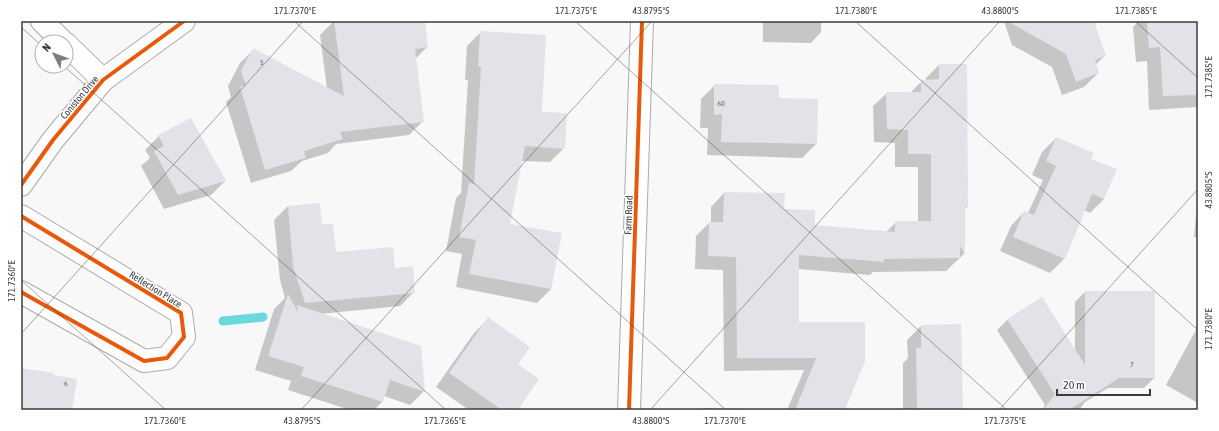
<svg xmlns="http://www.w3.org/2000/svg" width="1219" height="431" font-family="'Asap Condensed',sans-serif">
  <rect width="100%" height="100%" fill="#f8f8f9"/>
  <g fill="#0003">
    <polygon points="334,21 424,21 427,47 415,59 423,121 409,135 336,144 328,153 302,161 291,171 251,183 226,102 231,97 228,86 240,63 254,49 327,89 320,35"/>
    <polygon points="763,21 821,21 821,32 811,43 763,42"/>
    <polygon points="1004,21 1093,21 1105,56 1095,65 1098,73 1084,87 1062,95 1052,67 1012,45"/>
    <polygon points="1139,21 1198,21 1198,107 1149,110 1147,61 1136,62 1133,27"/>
    <polygon points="481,32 541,113 564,148 550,162 521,161 509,224 561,234 551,289 537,303 456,287 462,254 446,251 456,198 461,193 468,80 465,80 467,46"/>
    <polygon points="939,65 967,207 964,210 964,254 946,271 873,272 870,275 798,269 798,323 844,410 702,410 704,408 787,410 804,370 724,371 723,270 695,269 696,236 709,223 711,223 711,207 724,193 783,210 814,226 886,232 896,222 918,222 918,167 895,167 895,143 874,142 873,106 887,93 910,93 922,81 926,81 926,78"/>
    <polygon points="715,85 778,99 816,144 802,158 707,155 708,128 700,128 701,99"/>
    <polygon points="159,136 225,181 211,195 164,209 141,166 150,158 145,150"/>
    <polygon points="1056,138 1090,159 1104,199 1090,213 1084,210 1064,259 1050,273 1000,251 1011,226 1024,212 1028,213 1043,180 1032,175 1042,152"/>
    <polygon points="1198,193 1198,237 1194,237"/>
    <polygon points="288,206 321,226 335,253 394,269 414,292 400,306 320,314 424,391 410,405 384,396 382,402 374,410 350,410 288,390 291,381 255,370 274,309 285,298 280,280 274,220"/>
    <polygon points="1085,292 1154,378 1144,388 1108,388 1085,402 1079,410 1042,410 1045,405 997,330 1007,320 1042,299 1075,351 1075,302"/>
    <polygon points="488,319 516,364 517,410 469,410 436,387 474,333"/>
    <polygon points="921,326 962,410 903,410 903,363 908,358 907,340"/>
    <polygon points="1198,326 1198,403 1166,385"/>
  </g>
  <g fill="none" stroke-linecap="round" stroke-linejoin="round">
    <polyline stroke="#6ad8dd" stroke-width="9" points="223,321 263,317"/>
  </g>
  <g fill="#e4e1e8">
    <polygon points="334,21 425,21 428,47 415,49 424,122 340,132 343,139 304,151 306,158 265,170 240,87 246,85 241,71 253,48 344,96"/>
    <polygon points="1007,21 1094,21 1106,56 1095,60 1099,73 1076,82 1066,54"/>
    <polygon points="1147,21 1198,21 1198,95 1163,96 1160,47 1149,48"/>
    <polygon points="480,31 546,35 542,112 567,113 565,149 525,146 510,224 562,233 551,289 469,274 476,240 459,237 469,183 474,184 481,67 478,66"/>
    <polygon points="939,64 967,64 968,207 965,207 965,254 960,246 960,258 884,259 884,262 799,255 799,322 865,322 865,361 845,410 795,410 816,358 737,358 736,257 708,256 709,222 723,222 724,192 785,193 784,209 815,210 815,225 895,232 895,221 931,221 931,154 908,154 908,130 887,129 886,92 921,92 921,80 939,79"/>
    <polygon points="714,84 779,85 779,98 818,99 817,144 721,142 722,114 714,115"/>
    <polygon points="191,118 226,181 178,195 154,151 164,146 158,135"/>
    <polygon points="1056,137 1094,153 1091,159 1117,169 1104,199 1092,194 1065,259 1013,237 1024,211 1034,215 1046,188 1056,166 1046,161"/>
    <polygon points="320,203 322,224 333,224 336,252 393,247 395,268 413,266 415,293 305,303 293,266 288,206"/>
    <polygon points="1085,291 1155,291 1155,378 1119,378 1069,410 1043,410 1055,394 1007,319 1042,297 1085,365"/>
    <polygon points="288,294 298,312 297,305 421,346 425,392 390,380 383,402 301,376 304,367 268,356"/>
    <polygon points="488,317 530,347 518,364 539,379 518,410 502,410 449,373"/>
    <polygon points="961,324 963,410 917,410 916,348 921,348 921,325"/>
    <polygon points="21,368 54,373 53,375 77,379 72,410 21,410"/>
  </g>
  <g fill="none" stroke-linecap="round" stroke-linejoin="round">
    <defs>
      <g id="minor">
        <polyline points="42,21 63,42"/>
        <polyline points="66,44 103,80"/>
        <polyline points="21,185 53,140 103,80 184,21"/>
        <polyline points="21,216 181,313 184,337 167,358 144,361 21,292"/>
        <polyline points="629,410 642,21"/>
      </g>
    </defs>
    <use href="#minor" stroke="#ababac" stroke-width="24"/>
    <use href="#minor" stroke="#fefefe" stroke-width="22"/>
    <defs>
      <g id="cycleway">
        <polyline points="21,185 53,140 103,80 184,21"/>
        <polyline points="21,216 181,313 184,337 167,358 144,361 21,292"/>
        <polyline points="629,410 642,21"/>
      </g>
    </defs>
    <use href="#cycleway" stroke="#fff" stroke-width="6"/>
    <use href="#cycleway" stroke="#e8590c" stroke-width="4"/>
  </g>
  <path fill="none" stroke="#3b3b3c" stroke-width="1" stroke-opacity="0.45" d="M294,21l432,389M575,21l432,389M855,21l343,309M1135,21l63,57M21,27l21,19M64,66l382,344M21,280l145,130M21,334l282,-313M301,410l351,-389M650,410l350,-389M999,410l199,-221"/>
  <g text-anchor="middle" stroke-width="3" stroke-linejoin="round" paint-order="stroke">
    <g font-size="8" fill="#68676a">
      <text x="262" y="65">5</text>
      <text x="721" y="106">60</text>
      <text x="1132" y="367">7</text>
      <text x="66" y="386">6</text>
    </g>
    <g font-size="10" fill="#3b3b3c" stroke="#fff">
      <text transform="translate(79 97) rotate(-50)" y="4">Coniston Drive</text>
      <text transform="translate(628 215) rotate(-88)" y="4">Farm Road</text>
      <text transform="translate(156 289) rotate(32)" y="4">Reflection Place</text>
    </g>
  </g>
  <rect width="1219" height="431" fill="none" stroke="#ffffff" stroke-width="44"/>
  <g transform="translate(54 54) rotate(312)"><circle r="19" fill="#ffffff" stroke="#b1b1b1"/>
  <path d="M0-3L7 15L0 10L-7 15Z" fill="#7d7d7e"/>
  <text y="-6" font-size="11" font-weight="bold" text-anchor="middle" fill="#3b3b3c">N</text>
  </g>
  <path d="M1057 389v6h93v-6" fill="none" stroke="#3b3b3c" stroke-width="2"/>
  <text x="1063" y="389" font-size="12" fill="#3b3b3c" stroke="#ffffff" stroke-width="3" paint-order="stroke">20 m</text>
  <rect x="22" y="22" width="1175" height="387" fill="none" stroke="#3b3b3c" stroke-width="1.5"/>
  <g font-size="10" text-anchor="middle" fill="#3b3b3c">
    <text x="295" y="14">171.7370°E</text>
    <text x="576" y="14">171.7375°E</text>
    <text x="651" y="14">43.8795°S</text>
    <text x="856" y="14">171.7380°E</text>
    <text x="1000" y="14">43.8800°S</text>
    <text x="1136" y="14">171.7385°E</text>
    <text transform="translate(1208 77) rotate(-90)" y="4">171.7385°E</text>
    <text transform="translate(1208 190) rotate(-90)" y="4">43.8805°S</text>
    <text transform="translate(11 281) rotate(-90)" y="4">171.7360°E</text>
    <text transform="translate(1208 329) rotate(-90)" y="4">171.7380°E</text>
    <text x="165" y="424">171.7360°E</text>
    <text x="302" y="424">43.8795°S</text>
    <text x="445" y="424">171.7365°E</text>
    <text x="651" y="424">43.8800°S</text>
    <text x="725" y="424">171.7370°E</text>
    <text x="1005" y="424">171.7375°E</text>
  </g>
</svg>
